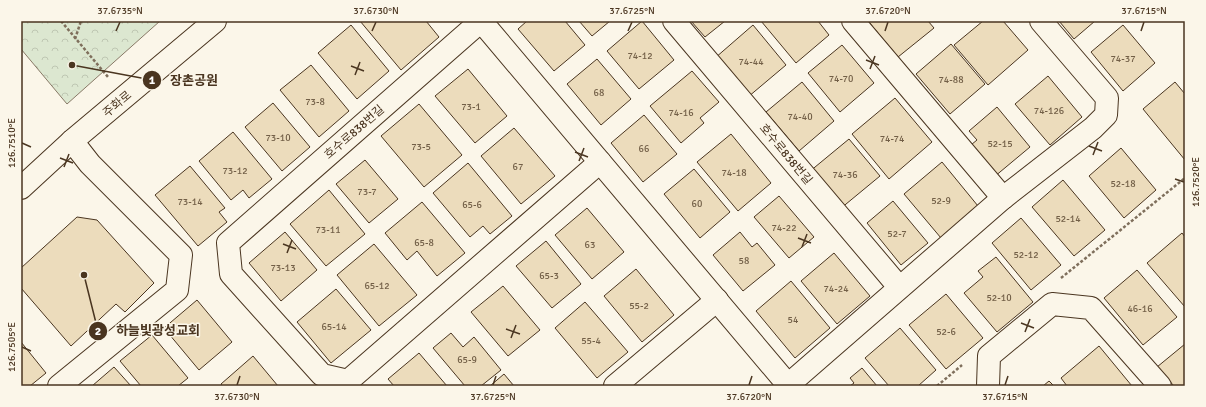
<svg xmlns="http://www.w3.org/2000/svg" width="1206" height="407" font-family="Signika,'Noto Sans KR',sans-serif">
  <defs>
    <pattern id="park-crowns" width="20" height="18" patternUnits="userSpaceOnUse"><rect width="20" height="18" fill="#dce7d0"/><path d="M2 6a3 3 0 1 1 6 0M12 15a3 3 0 1 1 6 0" fill="none" stroke="#bec7b2"/></pattern>
  </defs>
  <rect width="100%" height="100%" fill="#fbf6e9"/>
  <polygon fill="url(#park-crowns)" stroke="#887966" points="21,21 160,21 67,104 21,49"/>
  <g fill="#ecdcbc" stroke="#4a3520">
    <polygon points="360,21 426,21 439,37 401,70"/>
    <polygon points="527,21 565,21 585,45 554,71 518,29"/>
    <polygon points="579,21 610,21 592,36"/>
    <polygon points="642,21 674,60 639,89 607,51"/>
    <polygon points="691,21 725,21 705,37"/>
    <polygon points="761,21 818,21 829,35 796,63"/>
    <polygon points="868,21 928,21 934,28 898,57"/>
    <polygon points="983,21 1003,21 1028,50 988,85 954,45"/>
    <polygon points="1059,21 1095,21 1074,39"/>
    <polygon points="351,25 389,71 357,99 318,53"/>
    <polygon points="753,25 786,65 748,97 715,58"/>
    <polygon points="1123,25 1155,63 1123,91 1091,52"/>
    <polygon points="951,44 985,84 950,114 916,74"/>
    <polygon points="842,45 874,83 840,112 808,73"/>
    <polygon points="597,59 631,99 601,125 567,84"/>
    <polygon points="311,65 349,111 319,137 280,90"/>
    <polygon points="468,69 507,116 475,143 435,96"/>
    <polygon points="692,71 719,102 700,118 704,123 681,143 650,106"/>
    <polygon points="1048,76 1082,117 1050,145 1015,104"/>
    <polygon points="802,82 834,121 799,151 766,112"/>
    <polygon points="1175,82 1185,94 1185,160 1143,109"/>
    <polygon points="895,98 932,142 889,179 852,134"/>
    <polygon points="273,103 310,147 282,171 245,127"/>
    <polygon points="419,104 462,155 424,187 381,136"/>
    <polygon points="997,107 1030,147 994,177 966,149 977,140 969,131"/>
    <polygon points="644,115 677,154 643,182 611,143"/>
    <polygon points="514,128 555,176 521,204 481,156"/>
    <polygon points="233,132 272,179 249,198 243,190 231,200 199,161"/>
    <polygon points="731,134 771,183 738,211 697,162"/>
    <polygon points="849,139 880,176 840,209 809,172"/>
    <polygon points="1121,148 1156,190 1124,218 1089,176"/>
    <polygon points="365,160 398,199 369,223 336,184"/>
    <polygon points="942,162 978,206 941,238 904,194"/>
    <polygon points="468,163 512,216 490,234 483,226 470,237 433,193"/>
    <polygon points="190,166 225,208 219,212 227,222 198,246 155,195"/>
    <polygon points="694,169 730,212 700,238 664,194"/>
    <polygon points="1063,180 1105,230 1074,256 1032,207"/>
    <polygon points="329,190 365,234 326,266 290,224"/>
    <polygon points="779,196 814,237 789,258 754,217"/>
    <polygon points="893,201 928,243 901,265 867,223"/>
    <polygon points="422,202 465,253 437,276 417,251 407,260 385,233"/>
    <polygon points="587,208 624,252 592,279 555,235"/>
    <polygon points="77,217 97,220 154,283 125,312 116,304 71,346 21,288 21,268"/>
    <polygon points="1021,218 1061,265 1031,290 992,243"/>
    <polygon points="285,232 317,270 281,301 249,263"/>
    <polygon points="740,232 752,247 757,243 775,265 743,291 713,255"/>
    <polygon points="1182,233 1185,237 1185,307 1147,263"/>
    <polygon points="546,241 581,284 552,308 516,266"/>
    <polygon points="374,244 417,295 379,326 337,275"/>
    <polygon points="834,253 870,296 837,324 801,281"/>
    <polygon points="996,257 1033,302 997,332 964,293 983,277 978,271"/>
    <polygon points="636,269 674,315 642,342 604,296"/>
    <polygon points="1137,270 1177,317 1143,345 1104,298"/>
    <polygon points="791,281 830,328 795,358 756,311"/>
    <polygon points="503,286 540,330 508,356 471,312"/>
    <polygon points="336,289 371,330 331,363 297,322"/>
    <polygon points="946,294 983,338 946,369 909,325"/>
    <polygon points="197,300 232,342 199,370 164,328"/>
    <polygon points="585,302 628,352 597,378 555,328"/>
    <polygon points="900,328 936,370 918,386 889,386 865,358"/>
    <polygon points="451,333 463,347 474,337 501,370 481,386 465,386 433,348"/>
    <polygon points="152,335 188,378 178,386 141,386 120,361"/>
    <polygon points="21,342 46,373 30,386 21,386"/>
    <polygon points="1185,344 1185,386 1174,386 1157,367"/>
    <polygon points="1099,346 1132,386 1067,386 1061,378"/>
    <polygon points="419,353 447,386 394,386 388,379"/>
    <polygon points="253,356 278,386 222,386 221,384"/>
    <polygon points="114,367 131,386 92,386"/>
    <polygon points="862,368 877,386 850,386 854,383 850,378"/>
    <polygon points="504,374 514,386 490,386"/>
    <polygon points="1049,381 1054,386 1043,386"/>
  </g>
  <g fill="none" stroke-linecap="round" stroke-linejoin="round">
    <defs>
      <g id="minor">
        <polyline points="481,21 228,243 231,274 322,375 348,381 600,162"/>
        <polyline points="481,21 789,386"/>
        <polyline points="674,21 899,287"/>
        <polyline points="853,21 1003,198"/>
        <polyline points="788,385 1003,198 1093,128 1106,115 1107,98 1041,21"/>
        <polyline points="59,386 177,290 181,255 90,164 72,141"/>
        <polyline points="615,386 717,300"/>
        <polyline points="988,386 989,356 1052,304 1091,308 1160,386"/>
      </g>
      <polyline id="tertiary" points="21,188 72,141 215,21"/>
    </defs>
    <use href="#minor" stroke="#4a3520" stroke-width="24"/>
    <use href="#tertiary" stroke="#4a3520" stroke-width="24"/>
    <g stroke="#7f6f5c" stroke-width="2.5" stroke-dasharray="3 2" stroke-linecap="butt">
      <polyline points="61,21 108,77"/>
      <polyline points="75,39 81,21"/>
      <polyline points="1061,278 1185,178"/>
      <polyline points="937,386 962,365"/>
    </g>
    <use href="#minor" stroke="#fbf6e9" stroke-width="22"/>
    <use href="#tertiary" stroke="#fbf6e9" stroke-width="22"/>
  </g>
  <path fill="none" stroke="#4a3520" stroke-width="1.5" d="M116,31l4,-9M372,31l4,-9M628,31l4,-9M885,31l3,-9M1141,31l3,-9M866,60l13,5M351,66l13,5M870,69l5,-13M355,75l5,-13M22,143l9,4M1089,146l13,5M575,152l13,5M1093,155l5,-13M60,158l13,5M579,161l5,-13M64,167l5,-13M1175,179l9,3M798,238l13,5M283,244l13,5M802,247l5,-13M287,253l5,-13M1021,323l13,5M506,329l14,5M1025,332l5,-13M511,338l5,-13M22,347l9,4M237,385l3,-9M493,385l3,-9M749,385l3,-9M1005,385l3,-9"/>
  <g text-anchor="middle" stroke-width="3" stroke-linejoin="round" paint-order="stroke">
    <g font-size="10" fill="#725f47">
      <text x="640" y="59">74-12</text>
      <text x="1123" y="62">74-37</text>
      <text x="751" y="65">74-44</text>
      <text x="841" y="82">74-70</text>
      <text x="951" y="83">74-88</text>
      <text x="599" y="96">68</text>
      <text x="315" y="105">73-8</text>
      <text x="471" y="110">73-1</text>
      <text x="1049" y="114">74-126</text>
      <text x="681" y="116">74-16</text>
      <text x="800" y="120">74-40</text>
      <text x="278" y="141">73-10</text>
      <text x="892" y="142">74-74</text>
      <text x="1000" y="147">52-15</text>
      <text x="421" y="150">73-5</text>
      <text x="644" y="152">66</text>
      <text x="518" y="170">67</text>
      <text x="235" y="174">73-12</text>
      <text x="734" y="176">74-18</text>
      <text x="845" y="178">74-36</text>
      <text x="1123" y="187">52-18</text>
      <text x="367" y="195">73-7</text>
      <text x="941" y="204">52-9</text>
      <text x="190" y="205">73-14</text>
      <text x="697" y="207">60</text>
      <text x="472" y="208">65-6</text>
      <text x="1068" y="222">52-14</text>
      <text x="784" y="231">74-22</text>
      <text x="328" y="233">73-11</text>
      <text x="897" y="237">52-7</text>
      <text x="424" y="246">65-8</text>
      <text x="590" y="248">63</text>
      <text x="1026" y="258">52-12</text>
      <text x="744" y="264">58</text>
      <text x="283" y="271">73-13</text>
      <text x="549" y="279">65-3</text>
      <text x="377" y="289">65-12</text>
      <text x="836" y="292">74-24</text>
      <text x="999" y="301">52-10</text>
      <text x="639" y="309">55-2</text>
      <text x="1140" y="312">46-16</text>
      <text x="793" y="323">54</text>
      <text x="334" y="330">65-14</text>
      <text x="946" y="335">52-6</text>
      <text x="591" y="344">55-4</text>
      <text x="467" y="363">65-9</text>
    </g>
    <g font-size="12" fill="#4a3520" stroke="#fbf6e9">
      <text transform="translate(117 104) rotate(-40)" y="4">주화로</text>
      <text transform="translate(354 132) rotate(-41)" y="4">호수로838번길</text>
      <text transform="translate(786 154) rotate(50)" y="4">호수로838번길</text>
    </g>
  </g>
  <path fill="none" stroke="#4a3520" stroke-width="1.5" d="M72 65L152 80M84 275L98 331"/>
  <g fill="#4a3520" stroke="#fbf6e9" stroke-width="1.5">
    <circle cx="72" cy="65" r="4"/>
    <circle cx="84" cy="275" r="4"/>
    <circle cx="152" cy="80" r="10"/>
    <circle cx="98" cy="331" r="10"/>
  </g>
  <g font-size="12" text-anchor="middle" font-weight="bold" fill="#fff">
    <text x="152" y="84">1</text>
    <text x="98" y="335">2</text>
  </g>
  <g font-size="13" text-anchor="middle" font-weight="bold" fill="#4a3520" stroke="#fbf6e9" stroke-width="3" stroke-linejoin="round" paint-order="stroke">
    <text x="194" y="85">장촌공원</text>
    <text x="158" y="335">하늘빛광성교회</text>
  </g>
  <rect width="1206" height="407" fill="none" stroke="#fbf6e9" stroke-width="44"/>
  <rect x="22" y="22" width="1162" height="363" fill="none" stroke="#4a3520" stroke-width="1.5"/>
  <g font-size="10" text-anchor="middle" fill="#4a3520">
    <text x="120" y="14">37.6735°N</text>
    <text x="376" y="14">37.6730°N</text>
    <text x="632" y="14">37.6725°N</text>
    <text x="888" y="14">37.6720°N</text>
    <text x="1144" y="14">37.6715°N</text>
    <text transform="translate(11 143) rotate(-90)" y="4">126.7510°E</text>
    <text transform="translate(1195 182) rotate(-90)" y="4">126.7520°E</text>
    <text transform="translate(11 347) rotate(-90)" y="4">126.7505°E</text>
    <text x="237" y="400">37.6730°N</text>
    <text x="493" y="400">37.6725°N</text>
    <text x="749" y="400">37.6720°N</text>
    <text x="1005" y="400">37.6715°N</text>
  </g>
</svg>
